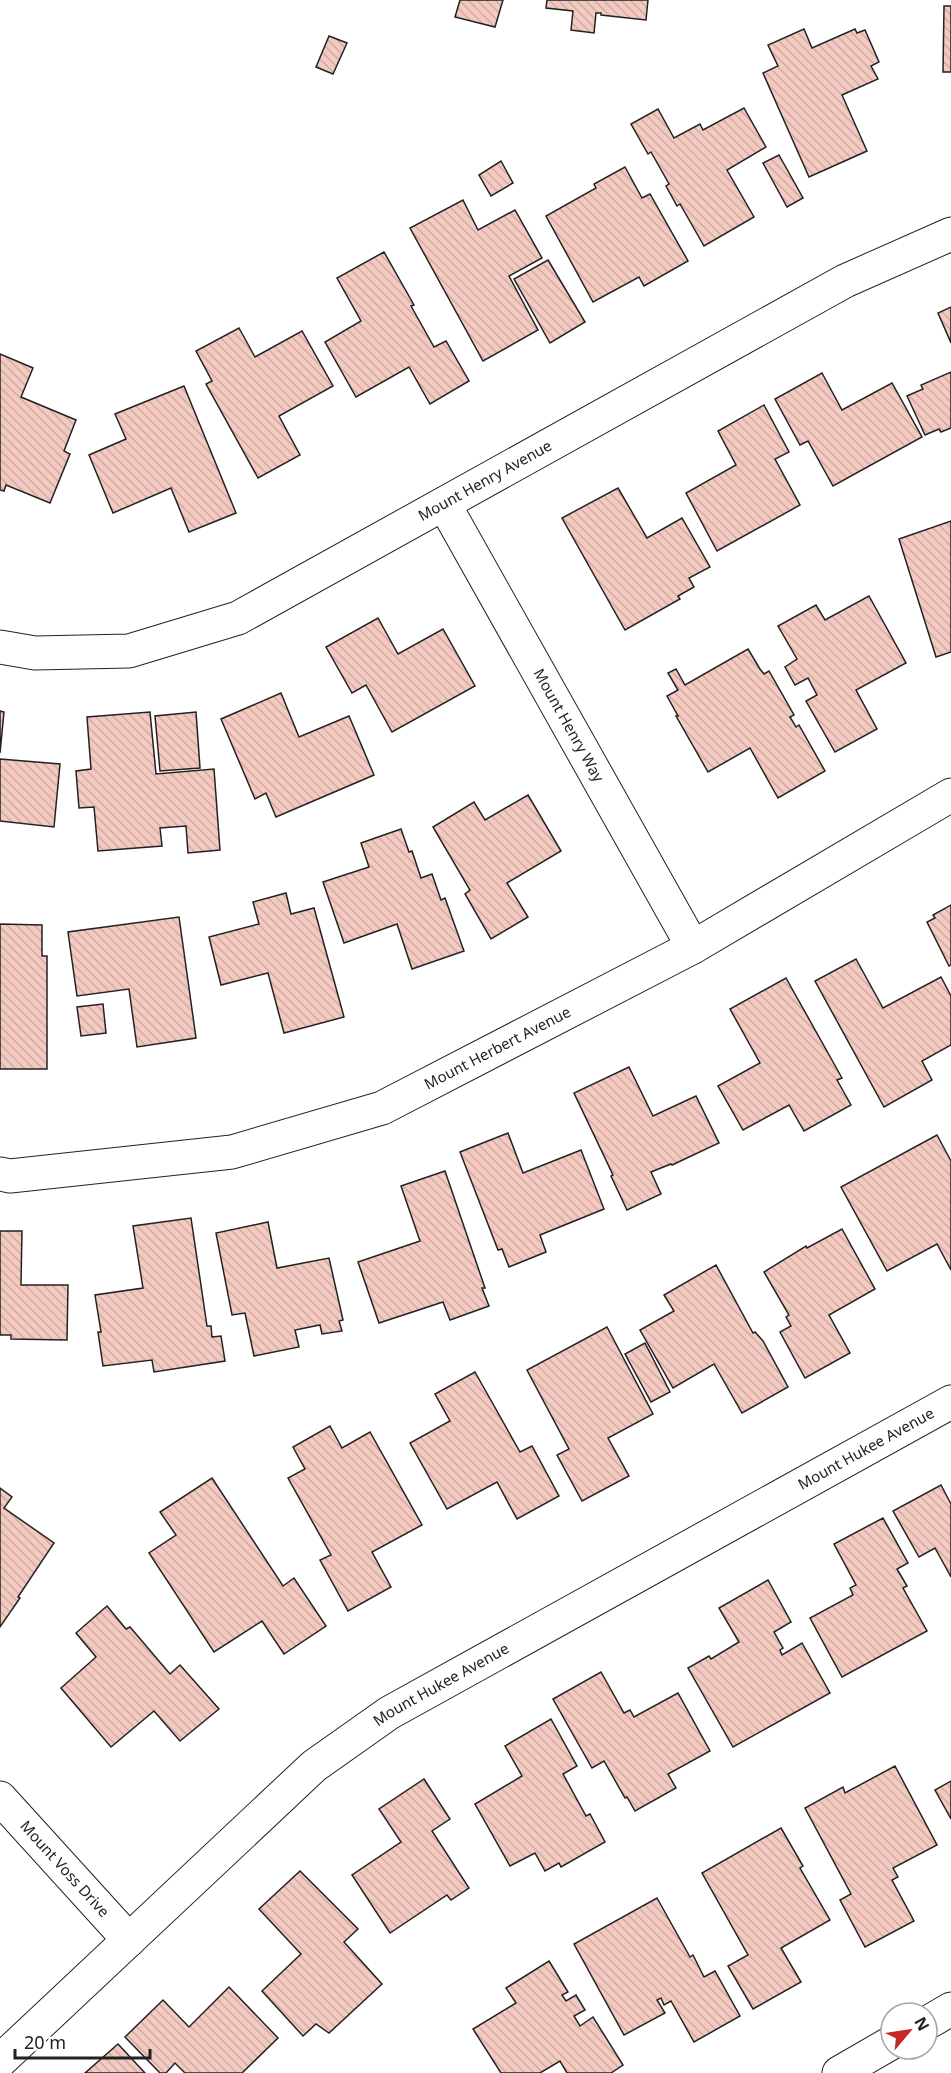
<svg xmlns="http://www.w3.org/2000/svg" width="951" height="2073" font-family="'Noto Sans',sans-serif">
  <defs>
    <pattern id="building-back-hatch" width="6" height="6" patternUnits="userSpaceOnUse" patternTransform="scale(1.5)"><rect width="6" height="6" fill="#f3c9c0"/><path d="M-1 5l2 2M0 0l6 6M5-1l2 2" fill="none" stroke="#d0aca5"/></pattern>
  </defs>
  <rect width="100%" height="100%" fill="#fff"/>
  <g fill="url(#building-back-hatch)" stroke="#222" stroke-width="1.5">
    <polygon points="460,0 503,0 495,27 455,17"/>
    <polygon points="547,0 648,0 646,20 601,15 601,13 596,13 594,33 571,30 573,11 546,8"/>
    <polygon points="944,6 951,6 951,72 943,72"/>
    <polygon points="804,29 812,48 855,29 857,33 865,30 879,62 871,66 878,79 842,95 867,151 809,177 763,73 778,66 768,45"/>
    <polygon points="329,36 347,43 333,74 316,67"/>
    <polygon points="744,108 766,147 727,170 754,217 704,246 680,204 677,206 666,186 669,184 651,152 648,154 631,124 658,109 674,138 700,124 703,130"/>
    <polygon points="779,155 803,198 787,207 763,163"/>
    <polygon points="501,161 513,183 491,196 479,175"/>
    <polygon points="625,167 642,198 650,194 688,261 644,286 639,277 593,302 546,216 596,188 594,184"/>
    <polygon points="463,200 478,230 515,210 542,258 509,276 538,330 483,361 410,228"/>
    <polygon points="384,252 414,305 411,306 434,347 446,341 469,381 430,404 409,367 356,397 325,342 361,321 337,278"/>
    <polygon points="548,260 585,322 550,343 514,279"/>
    <polygon points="951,307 951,343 938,313"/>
    <polygon points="239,328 255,357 302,331 333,386 279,416 300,455 258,478 206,384 212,381 196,351"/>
    <polygon points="0,354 33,368 21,397 76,420 64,451 70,454 50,503 6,485 4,491 0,490"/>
    <polygon points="951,372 951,428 941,432 939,429 925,435 907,396 923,389 921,385"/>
    <polygon points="822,373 842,410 892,383 922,437 833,486 808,441 800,445 775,399"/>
    <polygon points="184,386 236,513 189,532 171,488 113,513 89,455 126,439 115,414"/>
    <polygon points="764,405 789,452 775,459 800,505 717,551 686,493 736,465 718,431"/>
    <polygon points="618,488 647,538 682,518 710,567 689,578 694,587 678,596 680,599 625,630 562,518"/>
    <polygon points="951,521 951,652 936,657 899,539"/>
    <polygon points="869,596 906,663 856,690 877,729 835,752 806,701 817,695 808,678 795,685 785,667 797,659 778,626 816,605 825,620"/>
    <polygon points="378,618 398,654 443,629 475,686 392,732 366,685 352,693 326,647"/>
    <polygon points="748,649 760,669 764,674 769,671 794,715 790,717 796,727 799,725 825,771 778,798 750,748 708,772 676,716 678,716 667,696 678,690 668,673 676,669 685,685"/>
    <polygon points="281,693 299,737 349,716 374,775 276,817 266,793 255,799 221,719"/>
    <polygon points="0,711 4,712 0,753"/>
    <polygon points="150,712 156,774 214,769 220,850 188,853 186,826 160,828 162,846 98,851 94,807 79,808 76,771 91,769 87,717"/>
    <polygon points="196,712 200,768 160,771 155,716"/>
    <polygon points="0,759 60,764 54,827 0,821"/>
    <polygon points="528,795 561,851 507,883 528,917 491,939 465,894 470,890 433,827 474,802 485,820"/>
    <polygon points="401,829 409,852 412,851 421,878 432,874 441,900 445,898 464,951 412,969 397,924 344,943 323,882 369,867 361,843"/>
    <polygon points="286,893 291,914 314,908 344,1017 284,1033 268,973 221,985 209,937 259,924 253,902"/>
    <polygon points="951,905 951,965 949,966 927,922 935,918 933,915"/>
    <polygon points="179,917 196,1038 137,1047 129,989 77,996 68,932"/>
    <polygon points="0,924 42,925 42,956 47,956 47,1069 0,1069"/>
    <polygon points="856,959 883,1008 941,977 951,996 951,1045 922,1061 932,1080 884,1107 815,981"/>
    <polygon points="786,978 842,1078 837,1080 851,1105 804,1131 789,1105 743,1130 718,1086 760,1063 730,1009"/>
    <polygon points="103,1004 106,1033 81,1036 77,1007"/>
    <polygon points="629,1067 653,1116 696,1096 719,1143 672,1165 671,1164 651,1172 661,1194 627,1210 611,1176 613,1175 574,1093"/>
    <polygon points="508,1133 523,1173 581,1150 604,1209 540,1235 546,1252 509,1267 502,1249 498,1250 460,1152"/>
    <polygon points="937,1135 951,1161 951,1270 937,1244 887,1271 841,1187"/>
    <polygon points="445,1171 485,1288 482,1288 489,1306 450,1320 443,1302 379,1323 358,1262 420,1241 401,1186"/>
    <polygon points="191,1218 207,1326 211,1326 212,1337 221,1336 225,1361 154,1372 152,1360 103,1366 98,1332 101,1332 95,1295 143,1288 133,1226"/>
    <polygon points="268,1222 277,1268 329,1258 343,1320 339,1321 342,1331 322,1334 320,1325 295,1330 299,1347 254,1356 245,1313 232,1315 216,1233"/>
    <polygon points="842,1229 875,1289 829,1315 850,1353 805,1378 780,1332 791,1326 786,1317 789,1315 764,1272 806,1246 807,1248"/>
    <polygon points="0,1231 22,1231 21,1285 68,1285 67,1340 11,1339 11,1335 0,1335"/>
    <polygon points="716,1265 753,1333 755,1332 763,1341 788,1387 742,1413 714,1364 673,1388 640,1330 674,1311 664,1295"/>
    <polygon points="607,1327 653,1414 608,1438 629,1476 582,1501 557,1455 569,1449 527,1370"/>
    <polygon points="645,1343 670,1392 651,1402 625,1354"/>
    <polygon points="475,1372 520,1452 532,1446 559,1496 517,1519 497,1482 447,1509 410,1443 450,1421 435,1394"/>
    <polygon points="330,1426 342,1448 370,1432 422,1525 372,1552 391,1587 348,1611 320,1560 331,1555 288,1478 305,1469 293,1447"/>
    <polygon points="212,1478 283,1586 294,1578 326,1626 284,1654 262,1621 214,1652 149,1553 176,1535 160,1512"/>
    <polygon points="941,1485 951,1504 951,1577 935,1548 919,1557 893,1511"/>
    <polygon points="0,1488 12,1497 4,1508 54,1543 18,1597 20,1598 0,1627"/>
    <polygon points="883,1518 908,1563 897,1569 907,1586 903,1588 927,1631 842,1677 810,1618 853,1595 850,1588 856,1585 834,1544"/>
    <polygon points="768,1580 791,1622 774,1632 783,1648 780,1650 782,1655 802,1643 830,1693 733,1747 688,1668 709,1656 711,1659 739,1642 719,1608"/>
    <polygon points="107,1606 126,1629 130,1627 170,1674 180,1665 219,1709 180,1741 154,1711 111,1747 61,1688 96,1657 76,1633"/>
    <polygon points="601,1672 624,1713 630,1710 634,1717 678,1693 710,1751 668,1774 676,1788 635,1811 627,1797 625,1798 604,1761 592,1768 553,1699"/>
    <polygon points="551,1719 577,1766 563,1774 586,1816 590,1814 605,1842 561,1867 559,1863 545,1871 535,1853 510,1866 475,1804 522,1776 505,1746"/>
    <polygon points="895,1766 937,1845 893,1868 898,1877 892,1880 914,1921 865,1947 840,1900 851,1894 805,1808 843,1787 845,1793"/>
    <polygon points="424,1779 450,1819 432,1831 469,1888 451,1900 447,1895 390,1933 352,1875 401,1842 379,1809"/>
    <polygon points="951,1781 951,1819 935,1790"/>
    <polygon points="781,1828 803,1866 800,1868 830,1920 781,1948 801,1982 753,2009 728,1966 748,1955 702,1873"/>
    <polygon points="300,1871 358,1929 344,1942 382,1984 329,2033 316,2024 303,2036 262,1991 301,1954 259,1909"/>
    <polygon points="657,1898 690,1957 693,1955 704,1977 715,1971 740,2016 694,2042 671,2001 664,2005 661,1998 657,2000 665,2013 624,2035 574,1944"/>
    <polygon points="549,1961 568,1992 562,1995 566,2001 576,1995 585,2010 574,2016 580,2026 593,2017 623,2065 611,2073 567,2073 560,2061 540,2073 501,2073 473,2029 516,2003 506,1988"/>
    <polygon points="229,1987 278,2038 242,2073 185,2073 175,2063 166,2073 160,2073 125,2037 163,2000 189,2027"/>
    <polygon points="118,2044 145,2073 85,2073"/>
  </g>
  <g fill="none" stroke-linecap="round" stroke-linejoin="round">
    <defs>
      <g id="street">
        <path id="s1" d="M444,504l249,443"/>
        <path id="s2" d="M0,647l35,6 94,-2 109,-33 607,-337 106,-47"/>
        <path id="s3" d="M0,1174l10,2 222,-24 150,-44 311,-161 258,-152"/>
        <path id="s4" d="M0,1798l129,142"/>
        <polyline points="927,2023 951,2009"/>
        <path id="s5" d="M0,2061l314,-295 75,-53 562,-311"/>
        <polyline points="839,2073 891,2043"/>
      </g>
    </defs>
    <use href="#street" stroke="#222" stroke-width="35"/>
    <use href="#street" stroke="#fff" stroke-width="33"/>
  </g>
  <g text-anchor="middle" stroke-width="4.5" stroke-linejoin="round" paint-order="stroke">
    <g font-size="15" fill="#222" stroke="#fff">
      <text dy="5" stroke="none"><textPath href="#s2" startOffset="526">Mount Henry Avenue</textPath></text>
      <text dy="5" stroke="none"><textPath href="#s1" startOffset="254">Mount Henry Way</textPath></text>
      <text dy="5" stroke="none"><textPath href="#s3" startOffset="520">Mount Herbert Avenue</textPath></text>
      <text dy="5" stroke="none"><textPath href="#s5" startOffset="1068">Mount Hukee Avenue</textPath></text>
      <text dy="5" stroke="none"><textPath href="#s5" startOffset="582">Mount Hukee Avenue</textPath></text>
      <text dy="5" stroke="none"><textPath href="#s4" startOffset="96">Mount Voss Drive</textPath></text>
    </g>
  </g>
  <g transform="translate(909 2031) rotate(61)"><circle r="28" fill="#ffffff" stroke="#a7a7a7" stroke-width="1.5"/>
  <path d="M0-4.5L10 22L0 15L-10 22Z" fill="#c62828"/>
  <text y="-9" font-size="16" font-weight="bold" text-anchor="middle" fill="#222222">N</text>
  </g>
  <path d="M15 2049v9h135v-9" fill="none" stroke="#222222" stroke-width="3"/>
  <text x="24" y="2049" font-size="18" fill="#222222" stroke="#ffffff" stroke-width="4.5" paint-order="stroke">20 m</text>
</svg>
